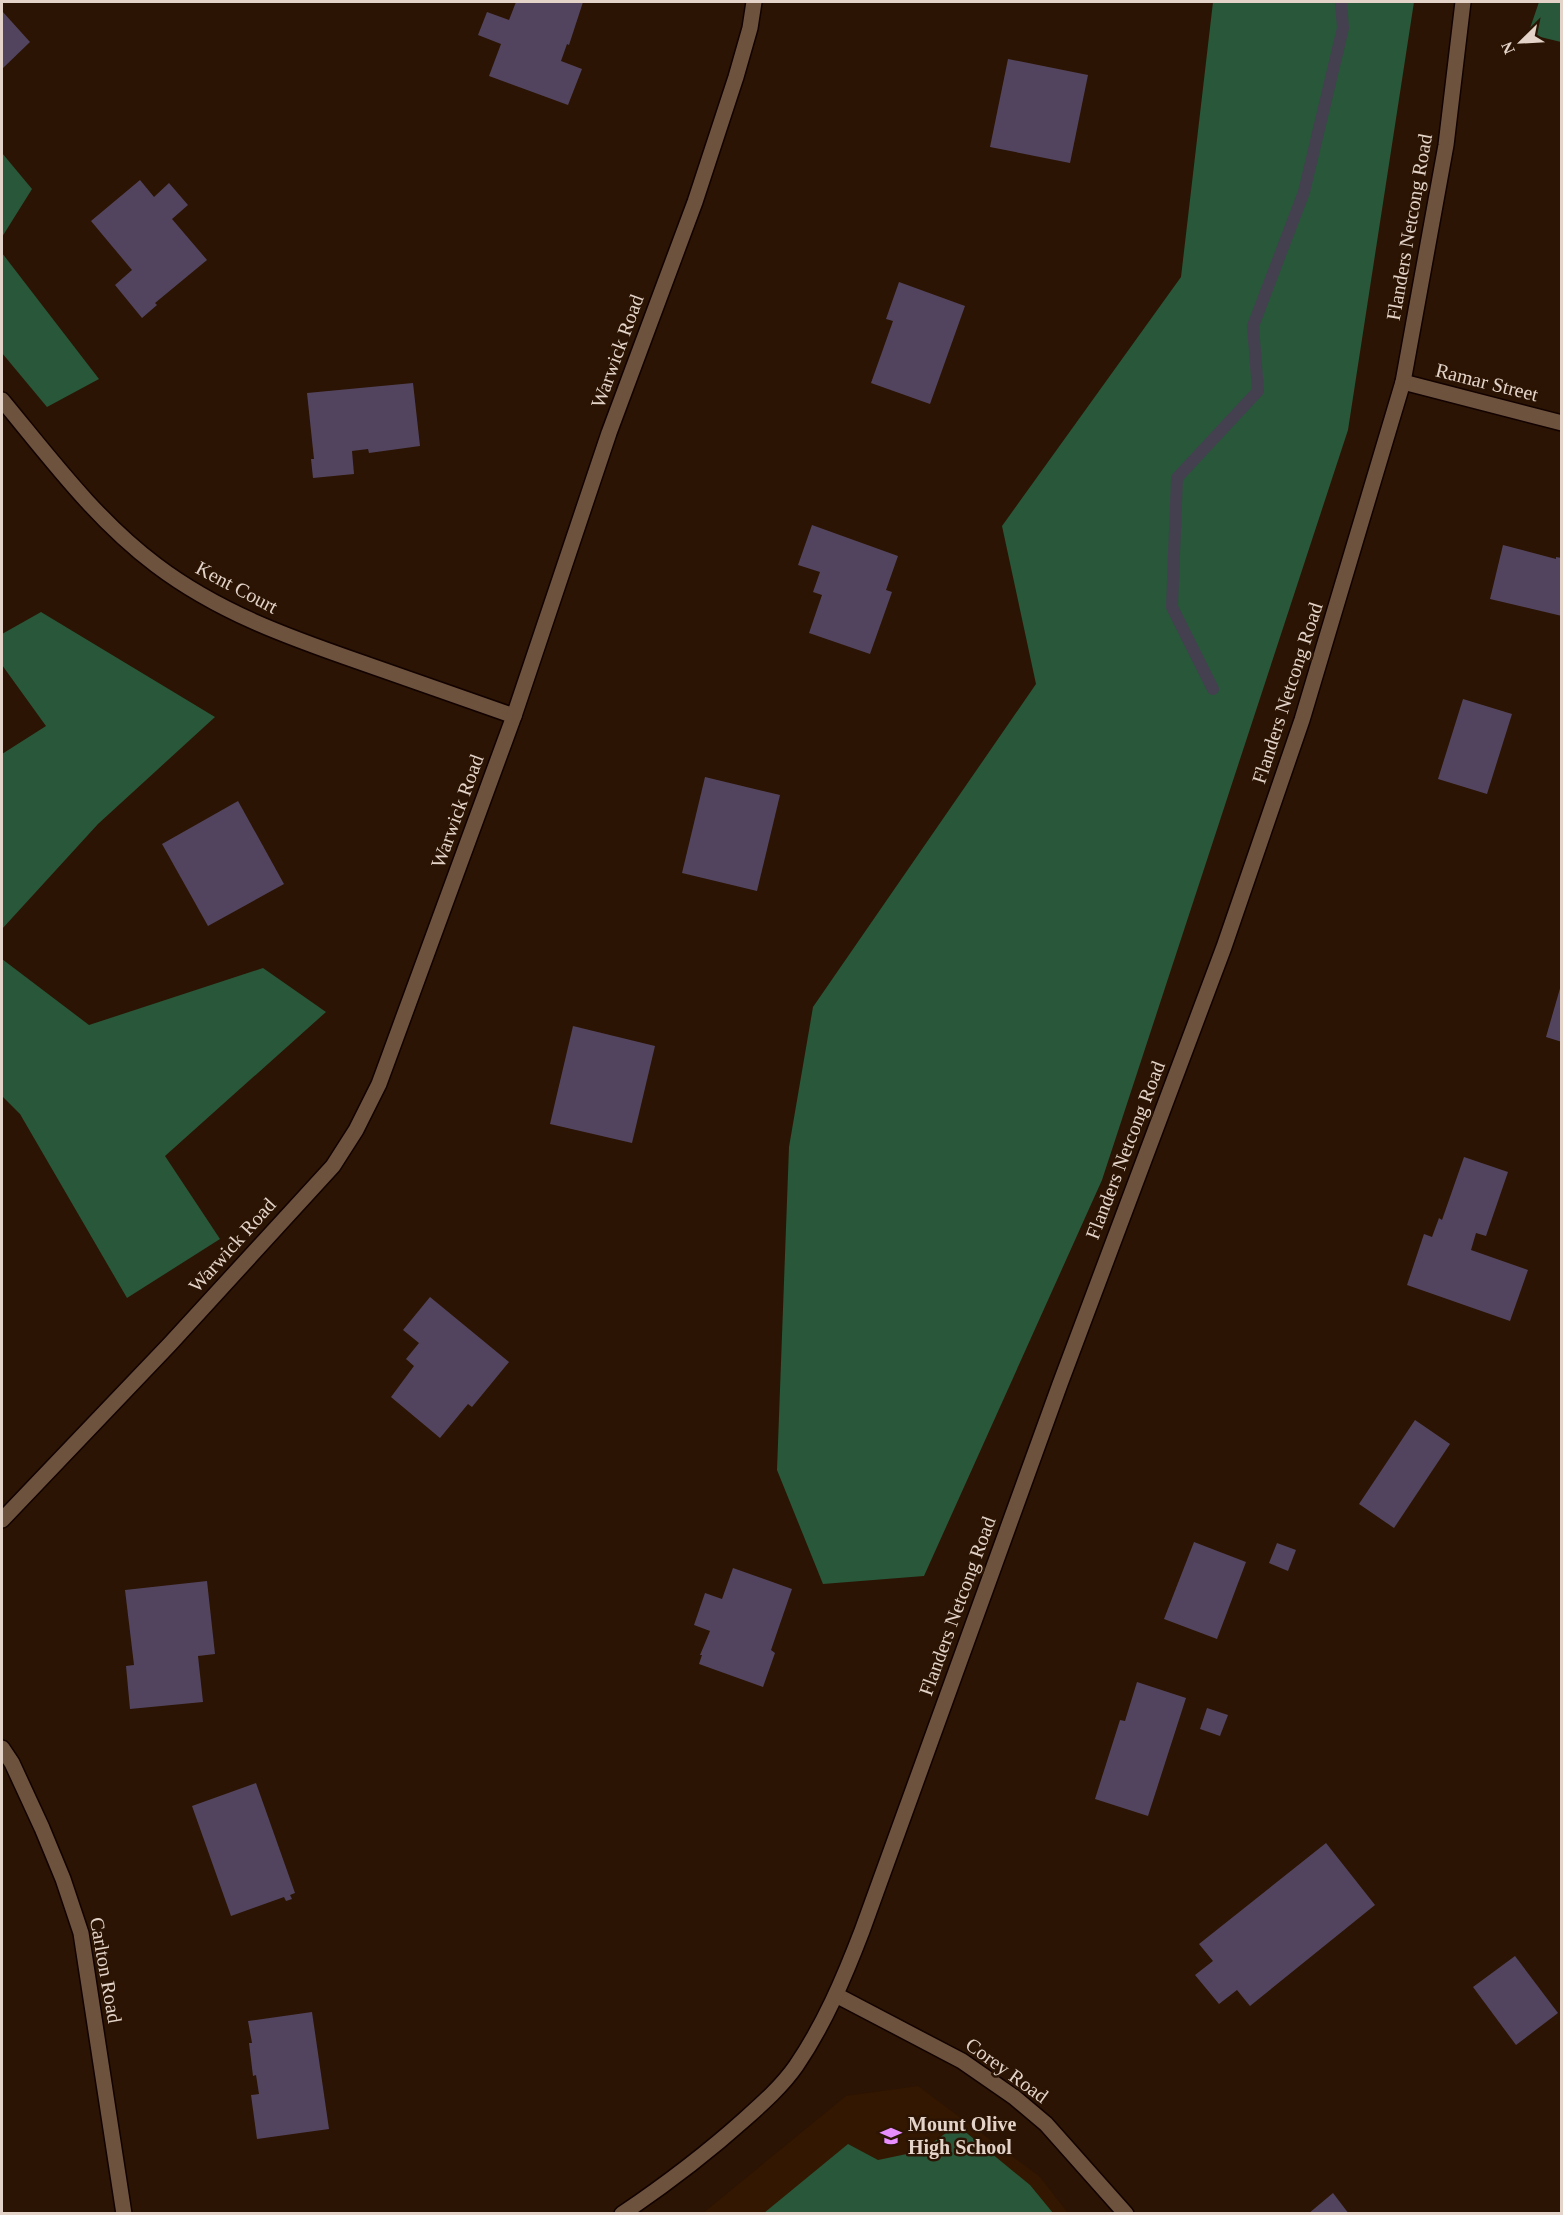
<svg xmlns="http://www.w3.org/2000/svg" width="1563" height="2215" font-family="'Times New Roman',serif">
  <rect width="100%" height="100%" fill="#2b1403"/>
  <polygon fill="#331700" points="918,2086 1039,2176 1068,2213 702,2214 846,2096"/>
  <g fill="#285739">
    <polygon points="1213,2 1414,2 1348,430 1102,1180 924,1576 823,1584 777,1470 789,1147 813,1007 1036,684 1002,526 1181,277"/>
    <polygon points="1539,2 1561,2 1561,42 1528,34"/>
    <polygon points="2,153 32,189 2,237"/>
    <polygon points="2,253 99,379 47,407 2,353"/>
    <polygon points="41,612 215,717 98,824 2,929 2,754 46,726 2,665 2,634"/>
    <polygon points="2,959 89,1025 263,968 326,1012 165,1156 220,1239 127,1298 20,1114 2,1096"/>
    <polygon points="957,2125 1030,2185 1053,2213 764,2213 848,2144 878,2160 921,2151"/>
  </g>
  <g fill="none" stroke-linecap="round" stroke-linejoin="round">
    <polyline stroke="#444050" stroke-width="12" points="1213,689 1172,607 1177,478 1258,391 1253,326 1304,192 1343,28 1341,2"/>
  </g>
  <g fill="#52445f">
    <polygon points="516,2 583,2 569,45 567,44 561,61 582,69 568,105 489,76 501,44 478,35 487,12 509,20"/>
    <polygon points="2,11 30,42 2,69"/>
    <polygon points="1008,59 1088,75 1070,163 990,147"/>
    <polygon points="140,180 154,197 169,183 188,205 172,219 207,260 155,303 157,305 142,318 115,285 132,270 91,221"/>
    <polygon points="899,282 965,306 930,404 871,383 893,321 886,319"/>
    <polygon points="413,383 420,446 369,453 368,449 352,451 354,474 313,478 311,459 314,459 307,393"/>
    <polygon points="812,525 898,556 886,590 892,592 870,654 809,633 822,595 813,592 820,572 798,565"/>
    <polygon points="1503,545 1556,559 1556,557 1562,558 1562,616 1490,599"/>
    <polygon points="1463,699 1512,714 1487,794 1438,779"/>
    <polygon points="705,777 780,795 757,891 682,873"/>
    <polygon points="238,801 284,884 208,926 162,844"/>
    <polygon points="1561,985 1562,985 1562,1042 1546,1037"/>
    <polygon points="573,1026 655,1046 632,1143 550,1124"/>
    <polygon points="1464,1157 1508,1172 1486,1236 1476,1233 1471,1250 1528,1270 1510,1321 1407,1285 1424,1234 1432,1237 1439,1218 1442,1220"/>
    <polygon points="430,1297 509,1362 472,1407 468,1404 440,1438 391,1397 414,1366 406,1359 419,1343 403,1330"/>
    <polygon points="1415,1420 1450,1444 1394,1528 1359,1504"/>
    <polygon points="1194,1542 1246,1562 1217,1639 1164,1619"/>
    <polygon points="1277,1543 1296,1550 1288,1571 1269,1563"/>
    <polygon points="733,1568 792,1589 771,1650 775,1653 763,1687 699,1664 702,1655 700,1655 710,1631 694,1625 705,1593 722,1599"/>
    <polygon points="207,1581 215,1654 198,1656 203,1702 130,1709 126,1666 134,1665 125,1590"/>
    <polygon points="1137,1682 1186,1698 1148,1816 1095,1799 1120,1720 1125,1721"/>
    <polygon points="1207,1708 1228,1715 1220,1736 1200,1729"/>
    <polygon points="256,1783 295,1893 290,1895 292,1899 286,1901 284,1897 231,1916 192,1806"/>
    <polygon points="1326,1843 1375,1905 1250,2006 1237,1990 1219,2004 1195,1975 1213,1961 1199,1944"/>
    <polygon points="1515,1956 1558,2013 1516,2045 1473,1987"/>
    <polygon points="312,2012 329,2129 257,2139 251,2095 259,2094 256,2075 253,2076 249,2043 252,2043 248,2021"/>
    <polygon points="1333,2193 1349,2214 1308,2214"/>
  </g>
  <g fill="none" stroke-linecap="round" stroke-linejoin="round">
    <defs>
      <g id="street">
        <polyline points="1403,382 1562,423"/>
        <path d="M2,400c48,58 94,120 154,165 62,47 132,72 204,97 51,18 103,36 154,54"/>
        <polyline points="2,1520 170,1344 333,1166 356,1130 379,1084 514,716 609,433 695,202 736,77 750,28 754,2"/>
        <polyline points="2,1748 12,1763 42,1828 63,1879 81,1933 124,2214"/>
      </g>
      <g id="secondary">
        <polyline points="836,1995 962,2061 1014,2097 1046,2124 1126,2214"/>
        <path d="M622,2214c43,-29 84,-60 123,-95 18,-16 37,-33 51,-53 28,-41 48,-88 66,-135l198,-547 164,-437 78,-227 101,-338 43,-237 17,-143"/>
      </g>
    </defs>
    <use href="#street" stroke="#120200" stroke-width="18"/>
    <use href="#secondary" stroke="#120200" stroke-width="18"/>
    <use href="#street" stroke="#6d523e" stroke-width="15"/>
    <use href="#secondary" stroke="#6d523e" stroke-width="15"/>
  </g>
  <defs>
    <symbol id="school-bare" viewBox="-9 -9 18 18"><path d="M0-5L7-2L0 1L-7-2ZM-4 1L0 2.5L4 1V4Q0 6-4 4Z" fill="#e88eff" stroke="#2b1403" stroke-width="2.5" paint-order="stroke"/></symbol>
  </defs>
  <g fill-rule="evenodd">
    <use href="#school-bare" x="876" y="2121" width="30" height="30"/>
  </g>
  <g text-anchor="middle" stroke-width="5" stroke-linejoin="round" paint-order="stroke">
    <g font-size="20" fill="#e3d3c8" stroke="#2b1403">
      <text transform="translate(1409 227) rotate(-80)" y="7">Flanders Netcong Road</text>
      <text transform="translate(617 351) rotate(-70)" y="7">Warwick Road</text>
      <text transform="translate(1487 382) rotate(14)" y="7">Ramar Street</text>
      <text transform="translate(237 587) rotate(28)" y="7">Kent Court</text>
      <text transform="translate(1287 693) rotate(-72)" y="7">Flanders Netcong Road</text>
      <text transform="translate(457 811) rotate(-70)" y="7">Warwick Road</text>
      <text transform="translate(1125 1150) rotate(-69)" y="7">Flanders Netcong Road</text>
      <text transform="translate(232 1245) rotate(-48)" y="7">Warwick Road</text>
      <text transform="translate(957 1606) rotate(-70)" y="7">Flanders Netcong Road</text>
      <text transform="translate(106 1970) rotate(80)" y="7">Carlton Road</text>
      <text transform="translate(1007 2070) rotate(36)" y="7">Corey Road</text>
    </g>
    <g font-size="20" font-weight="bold" fill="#e3d3c8" stroke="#2b1403" text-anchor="start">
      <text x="908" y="2131">Mount Olive<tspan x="908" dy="23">High School</tspan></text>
    </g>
  </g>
  <rect width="1563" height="2215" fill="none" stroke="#e3d3c8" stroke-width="6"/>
  <g transform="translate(1521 42) rotate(246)" stroke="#2b1403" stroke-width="4.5" paint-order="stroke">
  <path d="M0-4.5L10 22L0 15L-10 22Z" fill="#e3d3c8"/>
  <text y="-9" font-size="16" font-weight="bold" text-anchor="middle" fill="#e3d3c8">N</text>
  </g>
</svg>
